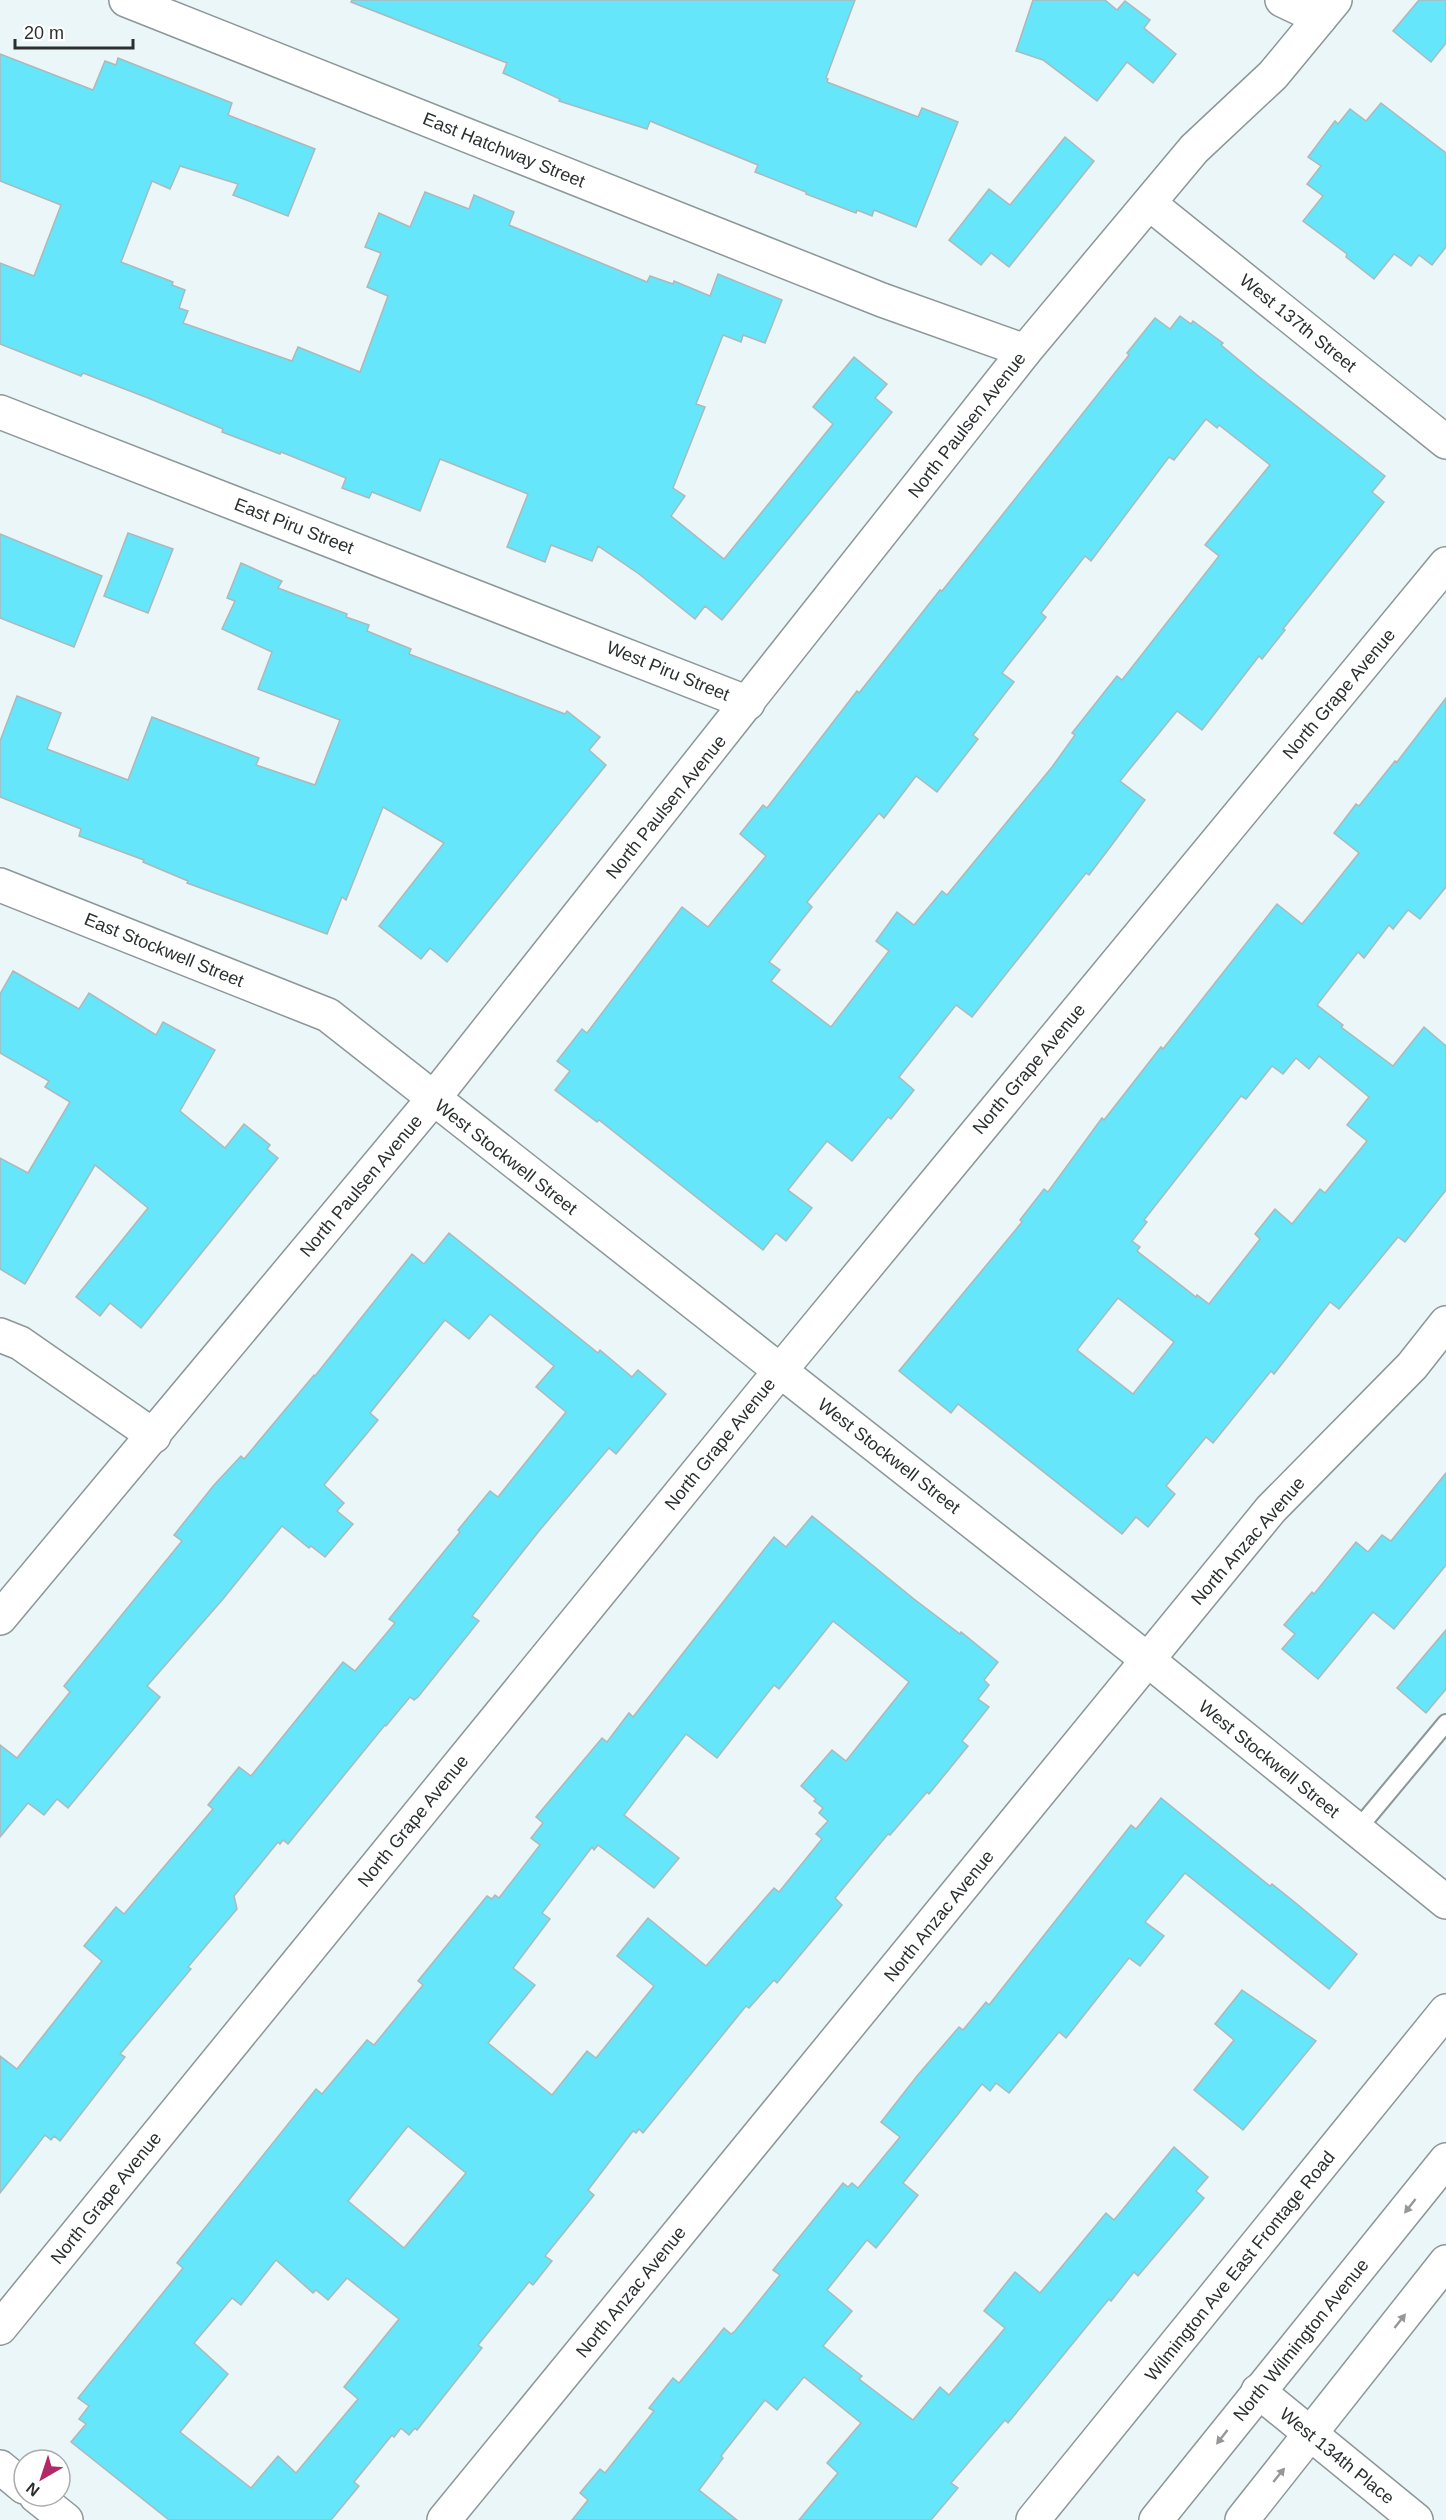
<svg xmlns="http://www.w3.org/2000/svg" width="1446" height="2520" font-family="Helvetica,sans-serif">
  <rect width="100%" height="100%" fill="#ebf6f8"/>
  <g fill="#66e6fa" stroke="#adb8b9" stroke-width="1.5" fill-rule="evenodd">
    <polygon points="352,0 855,0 826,78 828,79 827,82 918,117 922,108 958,122 916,227 874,210 872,216 857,210 856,213 806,194 806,192 755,172 758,165 650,121 647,129 559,101 560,99 503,73 507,63 351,2"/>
    <polygon points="1033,0 1105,0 1117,10 1125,1 1150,20 1144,28 1176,54 1153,83 1127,62 1097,101 1043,60 1016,51"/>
    <polygon points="1419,0 1446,0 1446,43 1431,62 1393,31"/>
    <polygon points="0,54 93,90 105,61 116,65 118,58 232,103 228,115 315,149 288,216 233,195 238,184 180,166 170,189 152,181 121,262 173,282 172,285 185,290 179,308 188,311 183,323 292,361 298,347 360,372 388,296 367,287 381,253 365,247 379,213 410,227 425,192 469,209 474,195 514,212 509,225 647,282 650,276 673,284 674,281 710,296 718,274 782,300 765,343 743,335 741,342 723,335 696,404 705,407 673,488 685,496 671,516 724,559 833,424 813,407 854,357 887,384 875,398 892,412 722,620 705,606 695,619 639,574 598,546 592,561 551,545 545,562 507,547 528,494 440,459 420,511 372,492 369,498 342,488 346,478 281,452 280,454 222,432 223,429 148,398 83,373 81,376 0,344 0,263 34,276 61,205 0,181"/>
    <polygon points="1381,103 1446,153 1446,247 1432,265 1419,255 1411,266 1394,254 1374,279 1346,257 1347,254 1303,221 1323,196 1307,184 1321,166 1308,157 1335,121 1338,124 1350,109 1366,121"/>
    <polygon points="1065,137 1094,161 1009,267 991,253 981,265 949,240 989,189 1010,205"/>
    <path d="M1180,316l11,8 2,-3 30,22 -2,2 36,30 128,101 -13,16 12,10 -101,127 2,1 -23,29 -3,-3 -57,74 -25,-19 -57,70 25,19 -34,46 -22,29 -3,-2 -114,144 -16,-12 -57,72 15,13 -23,29 -3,-2 -36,44 -25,-20 -39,49 24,18 -26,33 -10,-8 -13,17 -164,-130 -2,2 -42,-32 15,-19 -13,-10 25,-32 5,4 95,-126 26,20 58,-71 -26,-22 23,-29 4,3 90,-117 2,2 81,-103 2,1 187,-236 -2,-2 28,-35 15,11zM1206,419l11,9 2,-3 51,40 -65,80 14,11 -97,124 -5,-4 -45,57 3,2 -23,32 -105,128 -5,-4 -28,34 -17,-13 -21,29 13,10 -58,76 -60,-46 9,-11 -11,-8 43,-55 -5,-5 72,-89 5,5 32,-42 21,16 41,-53 -5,-4 41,-53 -12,-9 44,-56 -5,-4 44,-57 6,5 78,-104 5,3z"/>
    <polygon points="128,533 173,549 148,613 104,596"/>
    <polygon points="0,534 102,576 74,647 0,618"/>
    <polygon points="241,563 282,581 278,588 347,614 346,617 369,625 367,631 411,649 409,654 565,714 567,711 600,737 589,750 606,765 447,962 430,948 421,959 379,926 444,843 383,807 346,900 342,897 327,934 187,883 188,881 143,862 144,860 79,836 81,829 0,797 0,741 17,696 61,713 47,749 128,780 152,717 259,758 256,765 315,785 340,720 258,689 272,652 222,629 235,601 227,598"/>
    <path d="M1446,698v189l-26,32 -12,-9 -15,19 -4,-4 -25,33 -6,-6 -41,53 26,20 -2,2 52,39 31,-39 22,19v144l-41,52 -7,-5 -59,72 -9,-7 -56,72 -3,-3 -58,72 -7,-6 -40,49 9,8 -27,33 -12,-10 -14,17 -164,-130 -7,9 -52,-42 123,-149 -2,-2 24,-31 4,3 54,-74 2,2 57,-73 2,2 114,-145 25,20 14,-17 43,-54 -25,-20 22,-29 3,2 36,-45 2,1zM1319,1056l50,41 -22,28 20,16 -42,52 -5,-4 -28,35 -17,-15 -20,25 5,5 -51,65 -12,-9 -1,2 -59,-46 3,-4 -8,-6 15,-19 -3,-2 97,-124 5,3 26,-33 11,8 13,-16 13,11zM1118,1298l56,44 -41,52 -56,-44z"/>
    <polygon points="13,971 79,1009 89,993 156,1035 163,1022 215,1050 180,1111 225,1148 244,1124 270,1145 267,1149 278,1158 141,1328 110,1303 100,1316 76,1297 148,1208 95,1165 25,1284 0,1269 0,1158 28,1173 70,1102 45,1087 49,1081 0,1053 0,994"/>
    <polygon points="449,1233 598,1353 600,1350 632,1377 638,1370 666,1394 616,1454 609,1448 539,1531 472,1616 479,1621 418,1697 414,1700 410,1697 386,1726 385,1725 288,1844 283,1840 280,1844 278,1842 234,1896 237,1909 188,1967 191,1969 120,2054 125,2057 60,2141 54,2136 51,2140 45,2135 0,2193 0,2056 17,2069 102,1961 84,1946 116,1907 124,1914 213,1809 208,1805 239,1767 251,1776 343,1662 355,1671 395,1623 389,1619 460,1532 458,1530 490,1491 498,1497 566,1412 536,1387 554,1366 490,1314 469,1339 445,1320 370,1413 378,1420 324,1485 344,1503 337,1511 353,1524 325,1557 311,1546 309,1548 282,1526 223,1599 147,1686 160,1697 68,1808 57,1799 44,1815 28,1803 0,1837 0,1745 17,1758 70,1692 64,1686 182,1541 174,1535 214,1485 241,1456 244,1459 314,1375 315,1376 412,1254 424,1264"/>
    <polygon points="1446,1473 1446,1565 1394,1629 1373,1612 1318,1679 1282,1649 1295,1634 1284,1625 1312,1592 1314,1594 1356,1542 1368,1552 1382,1535 1391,1541"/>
    <path d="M812,1516l102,83 46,35 1,-2 37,30 -14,18 5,5 -11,14 11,8 -27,34 6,5 -39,48 -2,-2 -37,43 -2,-1 -53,64 7,7 -65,78 -3,-3 -25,28 -3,-2 -103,127 -4,-4 -3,4 -3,-2 -45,59 6,5 -49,61 7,5 -19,24 -4,-3 -51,63 4,3 -65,82 -2,-2 -6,7 -8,-7 -7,9 -2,-2 -38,47 5,4 -28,34h-162l-98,-78 15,-18 -7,-5 10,-13 -11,-8 105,-130 -6,-5 139,-174 6,5 45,-54 7,5 49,-60 -5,-4 69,-85 5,3 3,-4 4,3 41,-53 -9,-7 12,-15 -7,-6 66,-79 5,4 22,-29 4,4 141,-180 12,10zM833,1621l76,61 -63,79 -14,-11 -31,36 15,13 -2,2 9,7 -4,5 9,8 -12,13 6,5 -43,53 -5,-4 -68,78 -58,-48 -31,38 37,30 -58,72 -9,-7 -35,44 -64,-52 47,-58 -22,-17 37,-49 -8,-6 50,-66 2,3 4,-5 56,43 25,-30 -55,-43 62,-81 31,24 57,-73 5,4zM408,2126l58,47 -62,75 -56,-47zM276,2260l37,33 3,-3 12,10 19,-22 52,41 -55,68 14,12 -62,74 -18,-17 -27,32 -71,-56 48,-58 -34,-31 38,-45 9,7z"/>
    <polygon points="1446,1630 1446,1689 1426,1713 1397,1688"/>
    <polygon points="1161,1798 1270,1886 1272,1884 1297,1904 1357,1954 1329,1989 1185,1873 1145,1922 1164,1936 1140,1966 1129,1958 1066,2038 1059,2032 1009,2093 996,2083 990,2091 982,2084 903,2183 918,2195 876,2248 867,2240 827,2290 852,2311 823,2346 862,2376 859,2379 913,2420 940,2387 949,2395 1005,2328 984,2311 1015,2272 1040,2293 1106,2213 1114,2220 1174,2147 1208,2177 1196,2191 1204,2198 1138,2276 1134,2272 1111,2301 1109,2299 1008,2423 1005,2420 951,2483 958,2488 931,2520 799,2520 838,2473 827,2463 861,2423 804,2377 777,2410 765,2400 721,2456 723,2458 699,2490 737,2520 572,2520 588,2500 580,2493 600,2469 605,2473 654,2411 649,2408 673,2378 679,2383 724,2328 731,2334 735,2331 780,2275 773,2270 843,2183 848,2187 852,2183 858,2188 900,2137 881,2122 917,2076 959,2027 963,2030 986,2002 989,2005 1131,1825 1136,1829"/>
    <polygon points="1242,1990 1316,2041 1243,2130 1194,2090 1234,2040 1215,2024"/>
  </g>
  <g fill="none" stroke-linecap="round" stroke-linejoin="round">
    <defs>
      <polyline id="service" points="1357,1830 1446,1723"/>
      <g id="minor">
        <polyline points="126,0 882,300 1025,351"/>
        <polyline points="1282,0 1320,18"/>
        <polyline points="1150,204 1446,442"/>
        <polyline points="0,412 748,703"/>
        <polyline points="0,1335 20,1343 154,1436"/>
        <polyline points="0,1618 433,1099 1025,351 1194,149 1273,75 1335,0"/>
        <polyline points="0,2328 780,1371 1446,564"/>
        <polyline points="1258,2391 1416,2520"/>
        <polyline points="0,2467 24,2487"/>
        <polyline points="36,2496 66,2520"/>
        <polyline points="444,2520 1271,1509 1412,1366 1446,1323"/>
        <polyline points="1033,2520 1446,2011"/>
      </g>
      <polyline id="tertiary" points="0,885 328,1015 1148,1660 1446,1902"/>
      <g id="secondary">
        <polyline points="1156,2520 1446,2160"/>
        <polyline points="1242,2520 1446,2262"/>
      </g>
    </defs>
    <use href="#service" stroke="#8c9798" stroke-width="20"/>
    <use href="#minor" stroke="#8c9798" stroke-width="36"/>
    <use href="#tertiary" stroke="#8c9798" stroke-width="36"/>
    <use href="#secondary" stroke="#8c9798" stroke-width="36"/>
    <use href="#service" stroke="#fff" stroke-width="16"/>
    <use href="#minor" stroke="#fff" stroke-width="33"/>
    <use href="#tertiary" stroke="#fff" stroke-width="33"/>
    <use href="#secondary" stroke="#fff" stroke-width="33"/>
  </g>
  <defs><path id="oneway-solid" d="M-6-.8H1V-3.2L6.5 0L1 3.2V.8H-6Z" transform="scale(1.5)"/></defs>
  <g fill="#959798">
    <use href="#oneway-solid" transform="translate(1410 2206) rotate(128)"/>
    <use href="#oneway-solid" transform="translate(1400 2321) rotate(-52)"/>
    <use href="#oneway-solid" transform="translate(1222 2437) rotate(128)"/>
    <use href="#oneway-solid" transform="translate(1279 2475) rotate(-51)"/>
  </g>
  <g text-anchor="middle" stroke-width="4.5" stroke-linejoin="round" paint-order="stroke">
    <g font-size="18" fill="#2b2f30" stroke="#fff">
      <text transform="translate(504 150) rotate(22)" y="6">East Hatchway Street</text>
      <text transform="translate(1298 323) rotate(39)" y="6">West 137th Street</text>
      <text transform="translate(967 425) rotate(-52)" y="6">North Paulsen Avenue</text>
      <text transform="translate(294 526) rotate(21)" y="6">East Piru Street</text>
      <text transform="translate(668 671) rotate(22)" y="6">West Piru Street</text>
      <text transform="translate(1339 694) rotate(-50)" y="6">North Grape Avenue</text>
      <text transform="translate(666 807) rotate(-51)" y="6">North Paulsen Avenue</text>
      <text transform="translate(164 950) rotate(22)" y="6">East Stockwell Street</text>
      <text transform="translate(1029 1069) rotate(-50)" y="6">North Grape Avenue</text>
      <text transform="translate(506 1157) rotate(38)" y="6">West Stockwell Street</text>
      <text transform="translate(361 1186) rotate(-50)" y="6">North Paulsen Avenue</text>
      <text transform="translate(720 1444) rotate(-51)" y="6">North Grape Avenue</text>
      <text transform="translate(889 1456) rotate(38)" y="6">West Stockwell Street</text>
      <text transform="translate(1248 1541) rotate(-49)" y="6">North Anzac Avenue</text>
      <text transform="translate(1269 1759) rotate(39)" y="6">West Stockwell Street</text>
      <text transform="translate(413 1821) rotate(-51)" y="6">North Grape Avenue</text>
      <text transform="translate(939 1916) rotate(-51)" y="6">North Anzac Avenue</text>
      <text transform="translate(106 2198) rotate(-51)" y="6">North Grape Avenue</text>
      <text transform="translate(1240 2266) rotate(-51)" y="6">Wilmington Ave East Frontage Road</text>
      <text transform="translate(631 2292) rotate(-51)" y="6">North Anzac Avenue</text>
      <text transform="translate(1301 2340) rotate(-51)" y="6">North Wilmington Avenue</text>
      <text transform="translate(1337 2456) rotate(39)" y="6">West 134th Place</text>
    </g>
  </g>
  <g transform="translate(42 2478) rotate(219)"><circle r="28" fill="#ffffff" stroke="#aaacac" stroke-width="1.5"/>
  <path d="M0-4.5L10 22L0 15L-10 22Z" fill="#b32967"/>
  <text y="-9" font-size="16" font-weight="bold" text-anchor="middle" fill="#2b2f30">N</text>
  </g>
  <path d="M15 39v9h118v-9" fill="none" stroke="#2b2f30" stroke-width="3"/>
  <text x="24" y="39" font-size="18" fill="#2b2f30" stroke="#ffffff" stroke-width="4.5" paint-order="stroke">20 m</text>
</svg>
